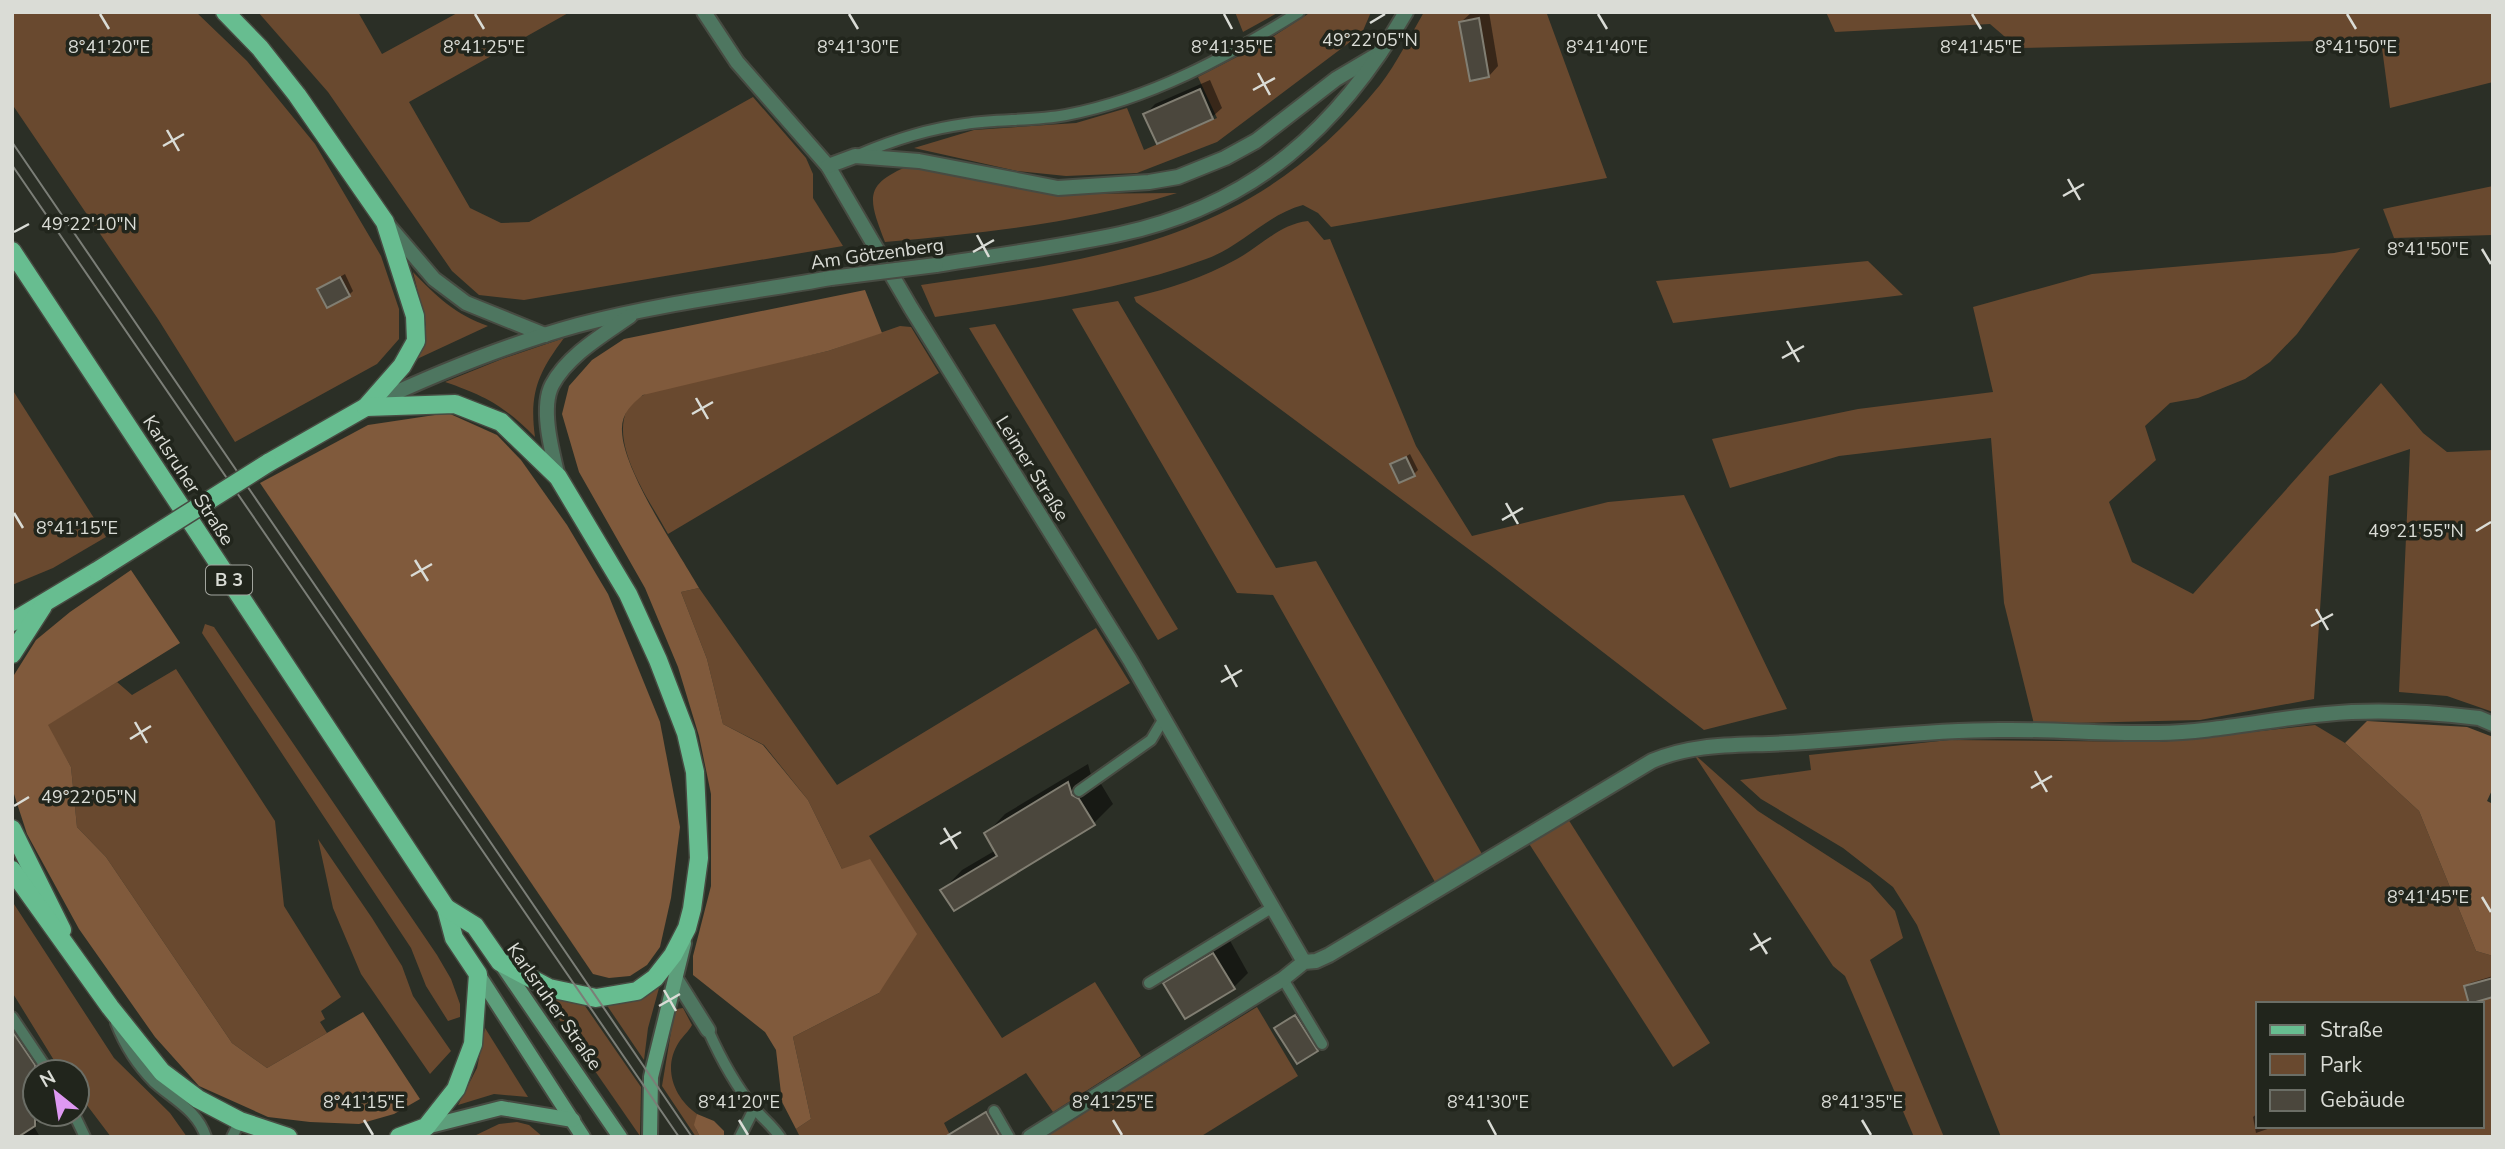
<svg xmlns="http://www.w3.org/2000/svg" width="2505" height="1149" font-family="'Nunito Sans',sans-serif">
  <rect width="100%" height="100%" fill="#2b2f26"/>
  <g fill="#69492f" fill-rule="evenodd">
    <polygon points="12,12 196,12 247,61 315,144 381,256 399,309 399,339 377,364 235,442 158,319 12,104"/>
    <polygon points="258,12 358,12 382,54 459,12 570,12 409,102 470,208 501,223 529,222 753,97 806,158 813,174 813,198 843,246 524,300 479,295 452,271 328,92"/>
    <polygon points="1235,12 1279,12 1243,32"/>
    <polygon points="1311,12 1371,12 1362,33 1217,142 1137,173 1066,176 1017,171 914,148 974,130 1076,123 1127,108 1144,150 1217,118 1198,77 1260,45"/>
    <path d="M1424,12l123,2 60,164 -276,49 -13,-14 -15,-8c-37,10 -61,41 -97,54 -86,32 -180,44 -271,58l-14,-32c188,-28 331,-43 459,-200 17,-22 30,-49 44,-73z"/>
    <polygon points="1826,12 2493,12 2493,82 2390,108 2382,48 2317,41 2018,48 1990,24 1835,32"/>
    <path d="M911,165l148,29 118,-1c-96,30 -192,40 -292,49 -17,-44 -22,-58 26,-77z"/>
    <polygon points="2493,186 2493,235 2394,238 2383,209"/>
    <path d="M1308,221l16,19 6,-1 86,207 56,90 136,-34 76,-7 103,214 -83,21 -214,-165 -354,-263 -2,-5c38,-9 68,-19 103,-38 24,-13 43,-35 71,-38z"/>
    <polygon points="2360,248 2297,334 2270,362 2245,379 2198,398 2170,403 2145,426 2156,460 2109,502 2132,562 2193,594 2381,383 2423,433 2447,452 2493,450 2493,712 2447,696 2399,692 2410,449 2329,476 2314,699 2200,720 2034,724 2004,603 1991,438 1839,456 1730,488 1712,439 1858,409 1993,392 1973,307 2092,274 2334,253"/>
    <polygon points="1868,261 1903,295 1673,323 1656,281"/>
    <path d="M413,272c23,24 43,43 75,54l-71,33 9,-34z"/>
    <polygon points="1118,301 1276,568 1316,561 1482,854 1435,882 1273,595 1237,593 1072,309"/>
    <polygon points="995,324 1178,629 1158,640 969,328"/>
    <path d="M900,326l11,1 28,46 -271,161c-17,-31 -58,-88 -41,-124 6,-13 23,-18 35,-22l166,-37z"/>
    <path d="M564,338c-26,35 -35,55 -29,99 -31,-31 -49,-41 -90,-55l57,-23z"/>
    <polygon points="12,389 106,537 53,568 12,585"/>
    <polygon points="699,588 837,785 1096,628 1130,683 869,836 1002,1038 1095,982 1141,1056 1053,1112 1026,1073 944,1123 951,1137 800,1137 796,1129 811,1119 793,1037 879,993 842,869 808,800 764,745 723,724 707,659 681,592"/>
    <polygon points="205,624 214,627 437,955 451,979 460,1004 460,1017 448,1021 426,986 411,948 202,633"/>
    <polygon points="176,669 275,821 284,906 341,997 321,1011 325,1019 320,1022 327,1033 267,1068 232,1043 106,857 77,827 71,767 47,725 117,682 132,695"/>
    <path d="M2315,725l30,18 74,68 57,140 17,5v181h-492l-84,-212 -24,-38 -50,-39 -82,-49 -21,-19 71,-10 -2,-15 140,-15 212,2zM2258,1004h224v122h-224z"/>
    <polygon points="1693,753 1758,811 1870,883 1895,911 1903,938 1870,960 1944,1137 1914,1137 1845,976 1833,966"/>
    <polygon points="1568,819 1710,1043 1673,1067 1528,842"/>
    <polygon points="318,839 372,918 402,966 413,996 451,1051 430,1074 361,974 333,908"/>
    <polygon points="12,901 114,1058 170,1113 187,1137 111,1137 77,1092 77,1072 60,1070 12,992"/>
    <polygon points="659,988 648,1028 644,1060 606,1004 633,1000"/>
    <polygon points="543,996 583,1003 641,1087 640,1136"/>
    <polygon points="1257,1007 1298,1076 1200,1137 1051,1137 1049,1134"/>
    <path d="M683,1008l9,17c-3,6 -9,11 -13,17 -17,26 -5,56 18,72l-1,15 4,8h-4l-34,-51 12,-72 3,-5z"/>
    <polygon points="485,1028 528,1097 494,1094 458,1105 477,1068"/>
    <polygon points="517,1122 529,1125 543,1137 472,1137 499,1124"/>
  </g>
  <g fill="#805a3c">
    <path d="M865,290l17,43 -54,18 -185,44c-12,10 -22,19 -21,36 1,40 56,120 77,157l-18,4 26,67 16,65 40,21 45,55 34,69 28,-10 47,75 -38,59 -86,44 18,82 -15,10 -14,-27 -6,-52 -11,-18 -72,-57v-19l18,-70v-92l-12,-58 -21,-69 -33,-79 -66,-116 -17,-58 7,-28 23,-26 32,-21z"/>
    <polygon points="448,413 497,435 521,460 567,525 608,594 660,722 680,827 671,898 660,947 647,965 630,976 609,978 593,974 260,483 368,425"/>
    <polygon points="131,570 180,643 48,725 71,767 77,827 106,857 232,1043 267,1068 363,1012 420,1099 394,1114 359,1124 310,1122 268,1117 199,1086 155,1037 79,929 27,834 12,788 14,675 36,640 70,612"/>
    <polygon points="2367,721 2467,727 2493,737 2493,788 2487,801 2493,804 2493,956 2476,951 2419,811 2345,743"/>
    <polygon points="697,1114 714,1121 724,1131 724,1137 700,1137 694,1125"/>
  </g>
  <g fill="#0007">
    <polygon points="1489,12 1498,66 1489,76 1461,22 1471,13"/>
    <polygon points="1210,80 1222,108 1212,117 1146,114 1155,104"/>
    <polygon points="345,274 353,291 349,295 319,289"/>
    <polygon points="1410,454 1418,470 1414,474 1392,465"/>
    <polygon points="1088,764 1091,775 1098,779 1113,804 1093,824 943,890 962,870 996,850 986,834 1005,814"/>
    <polygon points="1229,939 1248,973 1234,987 1165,984 1180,969"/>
    <polygon points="2493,976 2493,995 2466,987 2470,983"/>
    <polygon points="1305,1007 1326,1041 1317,1050 1276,1029"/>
    <polygon points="16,1014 55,1072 35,1072 35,1114 50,1114 33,1125 40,1137 12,1137 12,1016"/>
    <polygon points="996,1104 1006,1122 996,1131 963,1127"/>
    <polygon points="2258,1113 2258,1126 2276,1126 2256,1133 2253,1117"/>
  </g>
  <g fill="#4b473d" stroke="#817e72" stroke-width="2">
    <polygon points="1479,18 1489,77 1470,81 1459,22"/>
    <polygon points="1200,89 1213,119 1157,144 1143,114"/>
    <polygon points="340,277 350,296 327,308 317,289"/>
    <polygon points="1406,457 1415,476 1399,483 1390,464"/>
    <polygon points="1068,782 1072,795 1079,799 1095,825 954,911 940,890 997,856 984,833"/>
    <polygon points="1213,953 1235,989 1185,1019 1163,983"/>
    <polygon points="2493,978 2493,997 2469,1004 2464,986"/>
    <polygon points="1295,1015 1318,1051 1297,1064 1274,1028"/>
    <polygon points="12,1031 35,1065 35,1126 18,1137 12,1137"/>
    <polygon points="986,1112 1000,1137 945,1137"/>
  </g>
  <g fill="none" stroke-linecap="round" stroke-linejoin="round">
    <defs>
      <g id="service">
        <path d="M858,155c35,-15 69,-26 107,-31 33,-5 68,-3 101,-9 84,-16 161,-58 233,-103"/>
        <polyline points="1079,791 1151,740 1163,720"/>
        <polyline points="1283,979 1322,1044"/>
        <polyline points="1149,983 1273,907"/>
        <polyline points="12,1017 49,1072"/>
        <path d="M116,1023c9,23 20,41 38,59 20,18 43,28 52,55"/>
        <path d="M708,1030c12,27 27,55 46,78 8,10 18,17 26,29"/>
        <polyline points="994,1111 1009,1137"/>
        <polyline points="74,1114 85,1137"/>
        <polyline points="232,1137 240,1121"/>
        <polyline points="740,1137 754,1109"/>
      </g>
      <g id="minor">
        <polyline points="704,12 737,62 828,166 911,308 1130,660 1304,962"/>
        <polyline points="828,166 855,156 919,161 1058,188 1149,182 1178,177 1225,158 1256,141 1336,79 1380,53"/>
        <polyline points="676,979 708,1030"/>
        <path d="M1030,1137l253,-158 21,-17 12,-1 13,-6 323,-194c44,-19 88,-15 135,-18 71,-4 141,-13 212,-13 53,-1 106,4 159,3 57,-1 111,-14 168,-19 51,-5 102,-2 153,4l14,6"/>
      </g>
      <g id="tertiary">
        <polyline points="387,224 434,279 466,303 545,335"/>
        <path d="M936,265c62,-10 124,-18 184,-31 134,-29 219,-107 286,-222"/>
        <path d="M369,405c68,-32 136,-60 209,-80 83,-22 169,-32 253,-47"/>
        <path d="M558,477c-6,-25 -18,-69 -6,-92 16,-30 51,-50 78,-69"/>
      </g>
      <g id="secondary">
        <polyline points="500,962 620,1137"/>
        <polyline points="478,974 583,1137"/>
        <polyline points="426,1127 501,1108 573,1120"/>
        <polyline points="650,1137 651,1077 684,943"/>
      </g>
      <g id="primary">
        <polyline points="225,12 260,48 297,95 385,222 415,316 416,341 402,366 366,407 268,463"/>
        <polyline points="12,251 446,908 454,938 478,974 473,1044 456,1089 426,1127 399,1137"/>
        <polyline points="366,407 455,404 501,422 558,477 628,594 658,660 686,733 695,772 699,858 692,909 687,928 673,955 655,978 637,991 596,998 549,988 500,962 475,926 446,908"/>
        <polyline points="12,622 97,571"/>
        <polyline points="12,654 43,606"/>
        <polyline points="12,829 62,930"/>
        <polyline points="12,870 110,1007 162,1072 198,1099 240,1121 288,1137"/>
      </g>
    </defs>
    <use href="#service" stroke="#474b42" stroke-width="14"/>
    <use href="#minor" stroke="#474b42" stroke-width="18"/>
    <use href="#tertiary" stroke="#474b42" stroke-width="18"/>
    <use href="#secondary" stroke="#474b42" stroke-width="18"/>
    <use href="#primary" stroke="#474b42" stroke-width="21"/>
    <use href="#service" stroke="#4e7660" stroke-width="10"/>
    <use href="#minor" stroke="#4e7660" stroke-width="14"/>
    <use href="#tertiary" stroke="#4e7660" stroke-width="14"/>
    <use href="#secondary" stroke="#5d9e7b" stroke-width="14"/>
    <use href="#primary" stroke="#67bd90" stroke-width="18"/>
    <g stroke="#7b7e77" stroke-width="2">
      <polyline points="12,142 692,1137"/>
      <polyline points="12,165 679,1137"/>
    </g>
    <defs>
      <polyline id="tertiary-bridge" points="831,278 936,265"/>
      <polyline id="primary-bridge" points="97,571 268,463"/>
    </defs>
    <use href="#tertiary-bridge" stroke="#474b42" stroke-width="18" stroke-linecap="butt"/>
    <use href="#primary-bridge" stroke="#474b42" stroke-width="21" stroke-linecap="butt"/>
    <use href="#tertiary-bridge" stroke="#4e7660" stroke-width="14"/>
    <use href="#primary-bridge" stroke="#67bd90" stroke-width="18"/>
  </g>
  <path fill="none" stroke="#dadcd6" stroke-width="2.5" d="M100,14l9,15M475,14l9,15M849,14l9,15M1224,14l8,15M1598,14l9,15M1972,14l9,15M2347,14l9,15M1370,23l15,-9M1258,73l12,22M1253,90l22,-12M167,130l12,21M163,146l21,-12M2068,179l12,21M2063,196l21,-12M14,232l15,-8M977,235l12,22M2482,249l9,15M973,252l21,-12M1787,341l12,21M1782,358l22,-12M696,398l12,21M692,414l21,-12M1506,503l12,21M14,513l9,15M1502,520l21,-12M2476,531l15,-9M415,560l13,21M411,576l21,-12M2316,609l12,21M2311,626l22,-12M1225,665l12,22M1221,682l21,-12M135,722l12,21M130,739l21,-13M2035,771l12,21M2031,788l21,-12M14,806l15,-9M944,828l13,21M940,844l21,-12M2482,897l9,15M1754,933l13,21M1750,950l21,-12M664,990l12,21M659,1006l21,-12M364,1120l9,15M739,1120l9,15M1113,1120l9,15M1488,1120l8,15M1862,1120l9,15"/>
  <g text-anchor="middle" stroke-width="7" stroke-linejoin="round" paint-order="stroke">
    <rect fill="#21251c" stroke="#a2a59e" stroke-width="2" x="206" y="565.5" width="46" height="29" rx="5"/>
    <g font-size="18" font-weight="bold" fill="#dadcd6">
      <text x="229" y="586">B 3</text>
    </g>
    <g font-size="19" fill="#dadcd6" stroke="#21251c">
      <text transform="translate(877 253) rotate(-8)" y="7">Am Götzenberg</text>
      <text transform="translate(1033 468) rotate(58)" y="7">Leimer Straße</text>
      <text transform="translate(189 480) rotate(57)" y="7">Karlsruher Straße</text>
      <text transform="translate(555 1006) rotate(55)" y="7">Karlsruher Straße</text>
    </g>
  </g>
  <g font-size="18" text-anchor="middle" fill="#dadcd6" stroke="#21251c" stroke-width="7" stroke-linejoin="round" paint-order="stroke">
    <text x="1370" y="46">49°22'05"N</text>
    <text x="109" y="53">8°41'20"E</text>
    <text x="484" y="53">8°41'25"E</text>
    <text x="858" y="53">8°41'30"E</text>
    <text x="1232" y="53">8°41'35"E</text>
    <text x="1607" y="53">8°41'40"E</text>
    <text x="1981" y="53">8°41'45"E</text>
    <text x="2356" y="53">8°41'50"E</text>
    <text x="89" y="230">49°22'10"N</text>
    <text x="2428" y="255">8°41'50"E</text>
    <text x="77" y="534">8°41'15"E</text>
    <text x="2416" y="537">49°21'55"N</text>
    <text x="89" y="803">49°22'05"N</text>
    <text x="2428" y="903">8°41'45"E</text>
    <text x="364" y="1108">8°41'15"E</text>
    <text x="739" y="1108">8°41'20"E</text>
    <text x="1113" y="1108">8°41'25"E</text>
    <text x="1488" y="1108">8°41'30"E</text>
    <text x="1862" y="1108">8°41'35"E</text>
  </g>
  <rect width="2505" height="1149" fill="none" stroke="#dadcd6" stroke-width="28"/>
  <rect x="2256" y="1002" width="228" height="126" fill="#21251c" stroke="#6b6e66" stroke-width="2"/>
  <rect x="2270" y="1025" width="35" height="10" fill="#67bd90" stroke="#6b6e66" stroke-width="2"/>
  <text x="2320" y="1037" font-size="21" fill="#dadcd6">Straße</text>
  <rect x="2270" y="1054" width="35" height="21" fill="#69492f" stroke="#6b6e66" stroke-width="2"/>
  <text x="2320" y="1072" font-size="21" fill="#dadcd6">Park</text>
  <rect x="2270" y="1090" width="35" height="21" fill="#4b473d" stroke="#6b6e66" stroke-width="2"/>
  <text x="2320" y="1107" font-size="21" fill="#dadcd6">Gebäude</text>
  <g transform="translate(56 1093) rotate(330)"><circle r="33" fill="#21251c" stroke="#6b6e66" stroke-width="2"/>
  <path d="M0-5L12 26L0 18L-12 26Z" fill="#de98f2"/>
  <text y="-10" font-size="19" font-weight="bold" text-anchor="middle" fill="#dadcd6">N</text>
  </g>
</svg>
